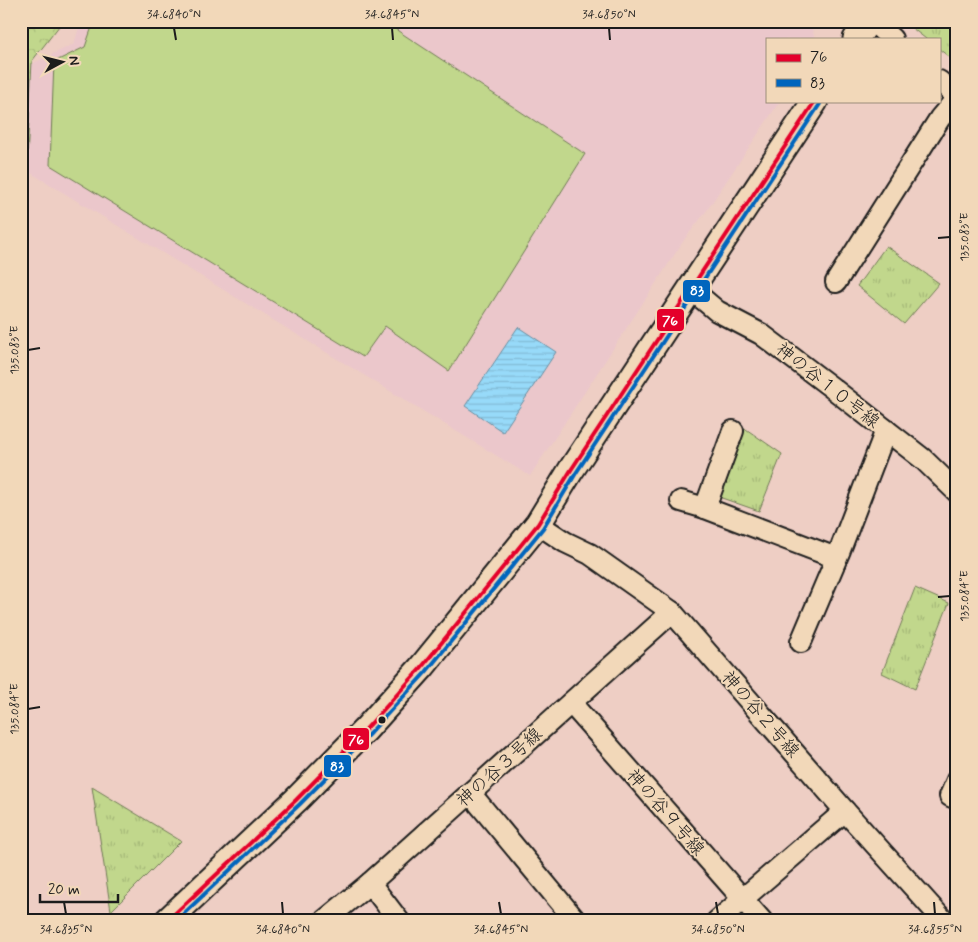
<svg xmlns="http://www.w3.org/2000/svg" width="978" height="942" font-family="Mynerve,'Klee One',sans-serif">
  <defs>
    <pattern id="forest-crowns" width="20" height="18" patternUnits="userSpaceOnUse" patternTransform="scale(1.25)"><rect width="20" height="18" fill="#c1d78c"/><path d="M2 6a3 3 0 1 1 6 0M12 15a3 3 0 1 1 6 0" fill="none" stroke="#a5b878"/></pattern>
    <pattern id="park-tufts" width="24" height="20" patternUnits="userSpaceOnUse" patternTransform="scale(1.25)"><rect width="24" height="20" fill="#c1d78c"/><path d="M3 7l-1-3M5 7V3M7 7l1-3M15 17l-1-3M17 17v-4M19 17l1-3" fill="none" stroke="#a5b878"/></pattern>
    <pattern id="water-rules" width="6" height="5" patternUnits="userSpaceOnUse" patternTransform="scale(1.25)"><rect width="6" height="5" fill="#97daf9"/><path d="M0 2.5h6" fill="none" stroke="#82bad5"/></pattern>
  </defs>
  <rect width="100%" height="100%" fill="#eecec4"/>
  <filter id="ink" filterUnits="userSpaceOnUse"><feTurbulence type="fractalNoise" baseFrequency=".02" numOctaves="2"/><feDisplacementMap in="SourceGraphic" scale="10" xChannelSelector="R" yChannelSelector="G"/><feConvolveMatrix kernelMatrix="1 2 1 2 8 2 1 2 1" color-interpolation-filters="sRGB"/></filter>
  <g filter="url(#ink)">
    <polygon fill="#ebc7cb" points="81,21 810,21 815,39 767,39 767,101 780,101 705,213 684,240 530,476 21,167 21,82 23,68 74,44"/>
    <polygon fill="url(#forest-crowns)" stroke="#6e7a54" points="21,21 63,21 32,61 24,218 21,222"/>
    <g fill="url(#park-tufts)" stroke="#6e7a54">
      <polygon points="917,21 957,21 957,63 939,49 939,39 926,39 912,28"/>
      <polygon points="886,246 939,283 904,324 857,286"/>
      <polygon points="743,427 782,454 759,511 716,496"/>
      <polygon points="915,588 949,603 915,689 882,673"/>
      <polygon points="92,787 181,841 111,911"/>
    </g>
    <polygon fill="#c1d78c" stroke="#6e7a54" points="94,21 383,21 585,154 449,371 385,326 363,357 50,165 54,62 85,47"/>
    <polygon fill="url(#water-rules)" stroke="#668ea1" points="518,327 556,352 503,432 465,406"/>
    <g fill="none" stroke-linecap="round" stroke-linejoin="round">
      <defs>
        <g id="minor">
          <polyline points="872,21 892,39"/>
          <polyline points="939,81 957,96"/>
          <polyline points="836,282 940,118 957,98"/>
          <polyline points="692,290 717,311 761,334 831,387 923,459 957,492"/>
          <polyline points="681,501 705,508 836,558"/>
          <polyline points="705,508 733,431"/>
          <polyline points="538,524 565,542 590,554 672,612 845,811 717,921"/>
          <polyline points="801,642 840,550 886,430"/>
          <polyline points="571,703 762,921"/>
          <polyline points="957,780 950,796 957,799"/>
          <polyline points="470,793 576,921"/>
          <polyline points="845,811 944,921"/>
          <polyline points="370,883 399,921"/>
          <polyline points="324,921 370,883 672,612"/>
        </g>
        <g id="tertiary">
          <polyline points="856,39 868,21"/>
          <polyline points="167,921 296,800 366,729 421,668 538,524 571,470 815,101"/>
        </g>
      </defs>
      <use href="#minor" stroke="#1c1c1c" stroke-width="24"/>
      <use href="#tertiary" stroke="#1c1c1c" stroke-width="29"/>
      <use href="#minor" stroke="#f2d8b9" stroke-width="20"/>
      <use href="#tertiary" stroke="#f2d8b9" stroke-width="25"/>
      <defs>
        <polyline id="bus-1" points="167,921 296,800 366,729 421,668 538,524 571,470 815,101"/>
        <polyline id="bus-2" points="176,921 300,804 370,733 426,672 543,528 576,473 820,104"/>
      </defs>
      <use href="#bus-1" stroke="#f2d8b9" stroke-width="8"/>
      <use href="#bus-2" stroke="#f2d8b9" stroke-width="8"/>
      <use href="#bus-1" stroke="#e4002b" stroke-width="4"/>
      <use href="#bus-2" stroke="#0065bd" stroke-width="4"/>
    </g>
  </g>
  <path fill="none" stroke="#1c1c1c" stroke-width="2" d="M174,28l2,12M392,28l1,12M609,28l1,12M938,238l12,-1M28,350l12,-2M938,597l12,-1M28,709l12,-2M64,902l2,12M282,902l1,12M499,902l2,12M716,902l2,12M934,902l1,12"/>
  <circle fill="#1c1c1c" stroke="#f2d8b9" stroke-width="2" cx="382" cy="720" r="4.5"/>
  <g text-anchor="middle" stroke-width="4" stroke-linejoin="round" paint-order="stroke">
    <g font-size="18" fill="#1c1c1c" stroke="#f2d8b9">
      <text transform="translate(828 385) rotate(38)" y="6">神の谷１０号線</text>
      <text transform="translate(761 714) rotate(49)" y="6">神の谷２号線</text>
      <text transform="translate(499 767) rotate(-42)" y="6">神の谷３号線</text>
      <text transform="translate(666 812) rotate(49)" y="6">神の谷９号線</text>
    </g>
  </g>
  <g stroke="#f2d8b9" stroke-width="2">
    <rect x="682" y="279" width="29" height="24" rx="5" fill="#0065bd"/>
    <rect x="656" y="308" width="29" height="24" rx="5" fill="#e4002b"/>
    <rect x="342" y="727" width="28" height="24" rx="5" fill="#e4002b"/>
    <rect x="323" y="754" width="29" height="24" rx="5" fill="#0065bd"/>
  </g>
  <g font-size="14" text-anchor="middle" font-weight="bold" fill="#fff">
    <text x="697" y="295">83</text>
    <text x="670" y="325">76</text>
    <text x="356" y="744">76</text>
    <text x="337" y="771">83</text>
  </g>
  <rect width="978" height="942" fill="none" stroke="#f2d8b9" stroke-width="55"/>
  <rect x="766" y="38" width="175" height="65" fill="#f2d8b9" stroke="#9c8d7a"/>
  <rect x="776" y="54" width="25" height="8" fill="#e4002b" stroke="#9c8d7a"/>
  <text x="810" y="62" font-size="15" fill="#1c1c1c">76</text>
  <rect x="776" y="79" width="25" height="8" fill="#0065bd" stroke="#9c8d7a"/>
  <text x="810" y="88" font-size="15" fill="#1c1c1c">83</text>
  <g transform="translate(62 62) rotate(83)" stroke="#f2d8b9" stroke-width="4" paint-order="stroke">
  <path d="M0-4L9 19L0 12L-9 19Z" fill="#1c1c1c"/>
  <text y="-8" font-size="14" font-weight="bold" text-anchor="middle" fill="#1c1c1c">N</text>
  </g>
  <path d="M40 894v8h78v-8" fill="none" stroke="#1c1c1c" stroke-width="2.5"/>
  <text x="48" y="894" font-size="15" fill="#1c1c1c" stroke="#f2d8b9" stroke-width="4" paint-order="stroke">20 m</text>
  <rect x="28" y="28" width="922" height="886" fill="none" stroke="#1c1c1c" stroke-width="2"/>
  <g font-size="12" text-anchor="middle" fill="#1c1c1c">
    <text x="174" y="18">34.6840°N</text>
    <text x="392" y="18">34.6845°N</text>
    <text x="609" y="18">34.6850°N</text>
    <text transform="translate(964 237) rotate(-90)" y="4">135.083°E</text>
    <text transform="translate(14 350) rotate(-90)" y="4">135.083°E</text>
    <text transform="translate(964 596) rotate(-90)" y="4">135.084°E</text>
    <text transform="translate(14 709) rotate(-90)" y="4">135.084°E</text>
    <text x="66" y="933">34.6835°N</text>
    <text x="283" y="933">34.6840°N</text>
    <text x="501" y="933">34.6845°N</text>
    <text x="718" y="933">34.6850°N</text>
    <text x="935" y="933">34.6855°N</text>
  </g>
</svg>
